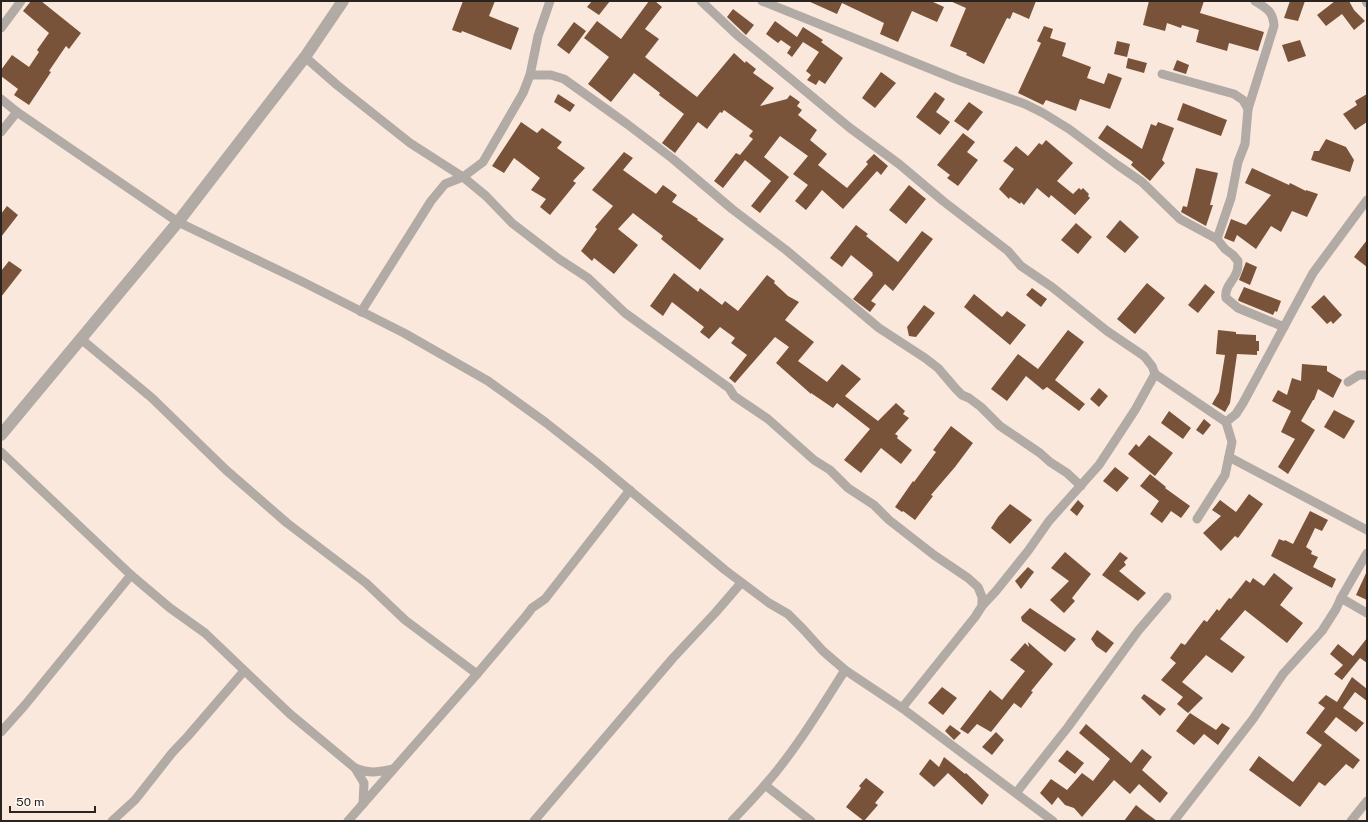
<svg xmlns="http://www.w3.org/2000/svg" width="1368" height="822" font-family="'Public Sans',sans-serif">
  <rect width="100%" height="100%" fill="#fae8dc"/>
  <g fill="#78533a">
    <polygon points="31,1 41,1 81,33 69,49 66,46 49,71 51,72 29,105 14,95 18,89 1,76 1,70 12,55 29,67 39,52 37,50 49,33 23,11"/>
    <polygon points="463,1 495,1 489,16 519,28 511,50 462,31 461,33 452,30"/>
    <polygon points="592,1 610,1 599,15 587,7"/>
    <polygon points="649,1 655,1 662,7 645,29 659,39 645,57 697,97 734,53 745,63 746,61 756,69 753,73 774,88 760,106 787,99 790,95 800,102 797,106 802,110 798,115 817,130 810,140 827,154 818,165 847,188 868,164 866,162 874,154 888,166 881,175 877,171 843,209 822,190 806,210 795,201 808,185 793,174 808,156 780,136 764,157 789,177 760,213 751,206 771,181 745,160 723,188 714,181 736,153 740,155 753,139 749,136 753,131 724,110 722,113 720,112 707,129 698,122 675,153 662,143 684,114 659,95 660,93 634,73 611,102 588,84 609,57 584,38 597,21 621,39"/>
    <polygon points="808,1 931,1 944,7 937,22 912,11 898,42 880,34 884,23 842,3 837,14"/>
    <polygon points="950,1 1036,1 1029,19 1013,12 1010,19 1007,18 984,64 966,55 967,53 950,46 966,8"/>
    <polygon points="1149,1 1204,1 1200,13 1264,32 1258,51 1229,43 1227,51 1196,42 1199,30 1182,25 1181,28 1167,23 1165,31 1143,25"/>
    <polygon points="1290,1 1305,1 1298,21 1284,18"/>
    <polygon points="1335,1 1349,1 1354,10 1365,21 1354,30 1342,14 1326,26 1317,15"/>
    <polygon points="733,9 754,25 746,35 727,17"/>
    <polygon points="775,21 797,37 803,27 823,40 821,42 843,58 825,84 819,80 816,85 807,80 811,75 806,71 819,52 803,42 792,57 787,53 791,47 781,40 778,43 766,34"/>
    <polygon points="574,22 586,31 569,54 557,45"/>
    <polygon points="1044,26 1053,29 1050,38 1066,43 1062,56 1091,67 1087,78 1104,84 1108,73 1122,78 1110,109 1080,99 1076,111 1046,100 1043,105 1018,93 1041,43 1037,41"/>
    <polygon points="1300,40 1306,56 1288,62 1282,45"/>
    <polygon points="1117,41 1130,44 1127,57 1114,54"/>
    <polygon points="1128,58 1147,63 1144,73 1126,68"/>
    <polygon points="1177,60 1189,65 1186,74 1173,70"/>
    <polygon points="881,72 896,83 875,108 862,98"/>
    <polygon points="935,92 945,99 936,112 950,122 940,135 916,117"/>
    <polygon points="558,94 575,105 570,112 554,102"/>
    <polygon points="1367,94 1367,122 1355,130 1343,114 1357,105 1355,101"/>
    <polygon points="969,102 983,112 968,131 954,121"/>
    <polygon points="1183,103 1227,120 1221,136 1177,120"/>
    <polygon points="521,122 537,133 542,128 562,142 557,148 585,168 573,181 576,183 550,215 540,207 546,199 531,190 540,178 514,158 504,173 492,166"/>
    <polygon points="1158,122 1174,128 1162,160 1165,163 1150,181 1131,165 1133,162 1098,138 1107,125 1142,149 1151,124 1156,126"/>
    <polygon points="963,133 975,142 967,152 978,160 958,186 947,178 950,175 937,165"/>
    <polygon points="1326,139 1346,147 1354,160 1350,172 1311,160 1314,151 1319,151"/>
    <polygon points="1046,140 1073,163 1057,181 1073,194 1079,188 1081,190 1083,188 1089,194 1088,196 1090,198 1075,215 1051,195 1049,198 1037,188 1024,205 1021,202 1020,204 1010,197 1009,199 999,189 1014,169 1003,161 1016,146 1028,156 1039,143 1042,145"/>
    <polygon points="624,152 633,158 623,170 656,194 663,185 677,195 672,202 698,219 697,220 724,239 700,270 661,239 663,236 633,213 618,229 638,245 614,274 594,258 592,261 581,251 597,229 595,227 613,206 592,190"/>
    <polygon points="1196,168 1218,173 1210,205 1213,205 1206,226 1181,212 1183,206 1187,207"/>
    <polygon points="1252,168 1289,185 1290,183 1306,191 1306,190 1318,194 1307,217 1292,211 1281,232 1271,226 1256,249 1237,235 1234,242 1224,238 1231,219 1246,225 1271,195 1245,183"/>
    <polygon points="909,185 926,199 906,224 889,210"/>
    <polygon points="7,206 18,215 1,237 1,214"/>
    <polygon points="1120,220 1139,237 1125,253 1106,237"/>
    <polygon points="1076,223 1092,237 1078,254 1061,240"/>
    <polygon points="856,225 868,234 866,236 898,262 922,231 933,239 893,291 885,284 871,301 876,304 870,312 853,299 873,275 872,274 873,273 851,255 842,267 830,258"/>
    <polygon points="1367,240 1367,267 1354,257"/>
    <polygon points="9,261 22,270 1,297 1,271"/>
    <polygon points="1246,262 1257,267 1250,285 1239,280"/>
    <polygon points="674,273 698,292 700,288 722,305 725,301 738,311 767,275 775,281 774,283 788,296 799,302 785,320 814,342 798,361 827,382 842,364 861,379 845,396 878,421 896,403 905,411 903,414 909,418 895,434 898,436 897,438 912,450 901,464 881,448 861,473 844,460 870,429 837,403 833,408 811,393 811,394 776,363 789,347 775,337 735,383 729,378 747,355 731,343 735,338 720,327 709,339 700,332 704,327 672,302 663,316 650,306"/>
    <polygon points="1147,283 1165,298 1135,334 1117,319"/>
    <polygon points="1205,284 1215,292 1198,313 1188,305"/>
    <polygon points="1244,287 1281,301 1277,312 1275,311 1273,315 1239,301 1238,300"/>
    <polygon points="1032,288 1047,299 1041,307 1026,295"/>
    <polygon points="974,294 1002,317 1007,311 1026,325 1010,345 964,307"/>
    <polygon points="1324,295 1342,315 1333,324 1331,321 1327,324 1311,307"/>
    <polygon points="924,305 935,313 916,337 909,336 907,327"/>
    <polygon points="1068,330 1084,342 1055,380 1085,404 1079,411 1047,387 1043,390 1026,376 1007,401 991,389 1018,354 1038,369"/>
    <polygon points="1218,330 1236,332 1236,334 1256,335 1256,341 1259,341 1259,351 1257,351 1257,355 1237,354 1230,403 1225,412 1212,404 1219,392 1225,355 1216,354"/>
    <polygon points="1302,364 1327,366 1327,371 1342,380 1333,398 1318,389 1314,400 1313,400 1301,421 1315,430 1288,474 1278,467 1295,439 1281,432 1291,411 1272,401 1278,390 1287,395 1292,378 1301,381"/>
    <polygon points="1099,388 1108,396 1099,407 1090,399"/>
    <polygon points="1334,410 1355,421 1344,439 1324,427"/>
    <polygon points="1169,411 1191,428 1183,439 1161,423"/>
    <polygon points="1204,419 1211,425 1203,435 1196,430"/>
    <polygon points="951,426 973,443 955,467 931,495 933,496 915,520 903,511 902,512 895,507 913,481 914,482 936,452 933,450"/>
    <polygon points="1149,435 1173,453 1155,476 1128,454 1136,444 1139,447"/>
    <polygon points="1115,467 1129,478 1117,492 1103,481"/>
    <polygon points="1150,474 1166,487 1165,488 1190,506 1181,518 1171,511 1162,523 1150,514 1159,501 1140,486"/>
    <polygon points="1249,494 1263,504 1238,538 1235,536 1221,551 1203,533 1221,516 1212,510 1220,500 1236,512"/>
    <polygon points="1078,500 1084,506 1077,516 1070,510"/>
    <polygon points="1010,504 1032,520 1010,544 991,528 998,517"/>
    <polygon points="1310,511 1328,520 1322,531 1315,528 1306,547 1312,551 1311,554 1318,557 1313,567 1336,579 1332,588 1271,556 1279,539 1284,541 1285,540 1293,544"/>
    <polygon points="1065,552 1091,574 1072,598 1075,601 1064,613 1050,600 1069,581 1051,568"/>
    <polygon points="1120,552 1128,558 1124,562 1126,565 1119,571 1146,593 1138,601 1102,575"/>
    <polygon points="1028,567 1034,572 1021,589 1015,581"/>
    <polygon points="1367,571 1367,600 1356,595"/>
    <polygon points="1274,573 1293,588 1280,605 1303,623 1287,643 1245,610 1220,639 1245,657 1232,673 1206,655 1182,682 1203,698 1188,713 1177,704 1183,697 1161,680 1176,663 1170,658 1181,643 1185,645 1204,620 1207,622 1217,609 1219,611 1229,598 1231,599 1246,580 1250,583 1253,578 1264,586"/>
    <polygon points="1030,608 1076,639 1065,652 1022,621 1021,617"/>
    <polygon points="1097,630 1114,643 1106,653 1096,646 1091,639"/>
    <polygon points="1367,638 1367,663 1360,658 1342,680 1334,674 1343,665 1330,654 1338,644 1353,656"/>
    <polygon points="1028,642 1053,664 1031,691 1033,692 1021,708 1014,703 991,732 977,724 968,734 960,729 990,690 1002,700 1025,671 1010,660 1025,643 1029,647"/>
    <polygon points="1352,677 1367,689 1367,701 1355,692 1343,708 1364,723 1356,732 1336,717 1324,732 1360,760 1353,769 1346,764 1325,786 1319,782 1300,807 1249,770 1259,756 1293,782 1322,745 1306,733 1325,708 1318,703 1326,695 1337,702"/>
    <polygon points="942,687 957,698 943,715 928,703"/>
    <polygon points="1144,694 1166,709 1160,716 1141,698"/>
    <polygon points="1190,713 1216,730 1222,723 1230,728 1218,745 1204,734 1194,745 1176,731"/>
    <polygon points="1086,724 1131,763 1142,749 1152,757 1142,770 1168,793 1160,803 1139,784 1130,794 1114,780 1082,817 1074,808 1065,805 1058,797 1052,805 1040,793 1051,779 1067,790 1082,773 1093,781 1110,759 1079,733"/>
    <polygon points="950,725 961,733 954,740 945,731"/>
    <polygon points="996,732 1004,740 992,755 982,747"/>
    <polygon points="1067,750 1084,763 1075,774 1058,761"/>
    <polygon points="944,757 965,774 966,773 989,795 982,805 948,773 934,787 919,774 930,759 939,767"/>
    <polygon points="866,778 884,792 875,803 878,805 864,821 846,807 861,788 859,786"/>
    <polygon points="1136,805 1146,813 1157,821 1124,821"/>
  </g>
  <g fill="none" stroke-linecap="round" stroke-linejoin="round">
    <g stroke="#b2aaa5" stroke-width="9">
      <polyline points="701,1 737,35 780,70 850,128 899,164 943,201 1008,251 1021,266 1052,287 1107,331 1144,356 1152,366 1155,374 1135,410 1099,465 1049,521 1028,551 996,591 982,606"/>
      <path d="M762,1l196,79 67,24 18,9 26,16 47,35 26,18 38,37 37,20 8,10 8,6 5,6c0,3 0,7 -1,10 -3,10 -13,16 -11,27l12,10 46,19"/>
      <polyline points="1366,1 1367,3"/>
      <polyline points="1,28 21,1"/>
      <polyline points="305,57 337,85 410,143 463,177 486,196 512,223 559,259 588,278 625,313 729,388 734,396 768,419 814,460 830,470 848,488 874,505 889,520 934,555 968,578 978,587 982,597 982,606 975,617 902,708"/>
      <polyline points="1162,74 1234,94 1243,100 1248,109 1245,144 1238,162 1231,198 1217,239"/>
      <polyline points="530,75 538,36 550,1"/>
      <polyline points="1,99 17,112 178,222 301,281 404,333 488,381 545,422 596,462 725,570 769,603 788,614 803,629 823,651 845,670 902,708 1053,821"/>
      <path d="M1248,109l26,-83c-1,-15 -7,-17 -19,-25"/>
      <polyline points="1,132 17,112"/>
      <polyline points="361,312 431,201 445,184 463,177 483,162 523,93 530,75 551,75 564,79 627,124 673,159 732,209 786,250 879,328 925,358 938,368 956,389 962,395 969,398 981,407 1000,426 1040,453 1050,462 1067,473 1081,486"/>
      <polyline points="81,339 152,398 226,470 287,523 366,583 405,620 477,674"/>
      <polyline points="1155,374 1226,422"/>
      <polyline points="1348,382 1359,375 1367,375"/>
      <polyline points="1,452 131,575 170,608 205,633 290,714 355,768 364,783 363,804"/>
      <polyline points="1229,457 1367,530"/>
      <polyline points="1197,519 1225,475 1232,442 1226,422 1236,414 1243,403 1313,273 1367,200"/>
      <polyline points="1341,598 1367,613"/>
      <polyline points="1,732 25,705 131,575"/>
      <path d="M355,768c15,6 23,4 38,1"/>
      <polyline points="765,785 811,821"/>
      <polyline points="1016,793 1068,727 1138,631 1167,597"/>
      <polyline points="112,821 135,800 172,753 188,736 244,671"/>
      <polyline points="348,821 477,674 526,616 532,608 545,599 630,490"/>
      <polyline points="534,821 673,658 716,612 741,583"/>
      <path d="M732,821c11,-12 23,-24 33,-36 30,-34 56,-77 80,-115"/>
      <polyline points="1174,821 1253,719 1283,674 1322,631 1336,609 1341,598 1367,553"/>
      <polyline points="1351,821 1367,801"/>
    </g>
    <polyline stroke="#b2aaa5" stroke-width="12" points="1,435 178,222 305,57 343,1"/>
  </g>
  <rect width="1368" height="822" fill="none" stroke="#2a2420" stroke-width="4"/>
  <path d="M10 806v6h85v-6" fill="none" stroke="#2a2420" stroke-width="2"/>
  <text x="16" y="806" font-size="12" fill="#2a2420" stroke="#fff8f3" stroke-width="3" paint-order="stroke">50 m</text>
</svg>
